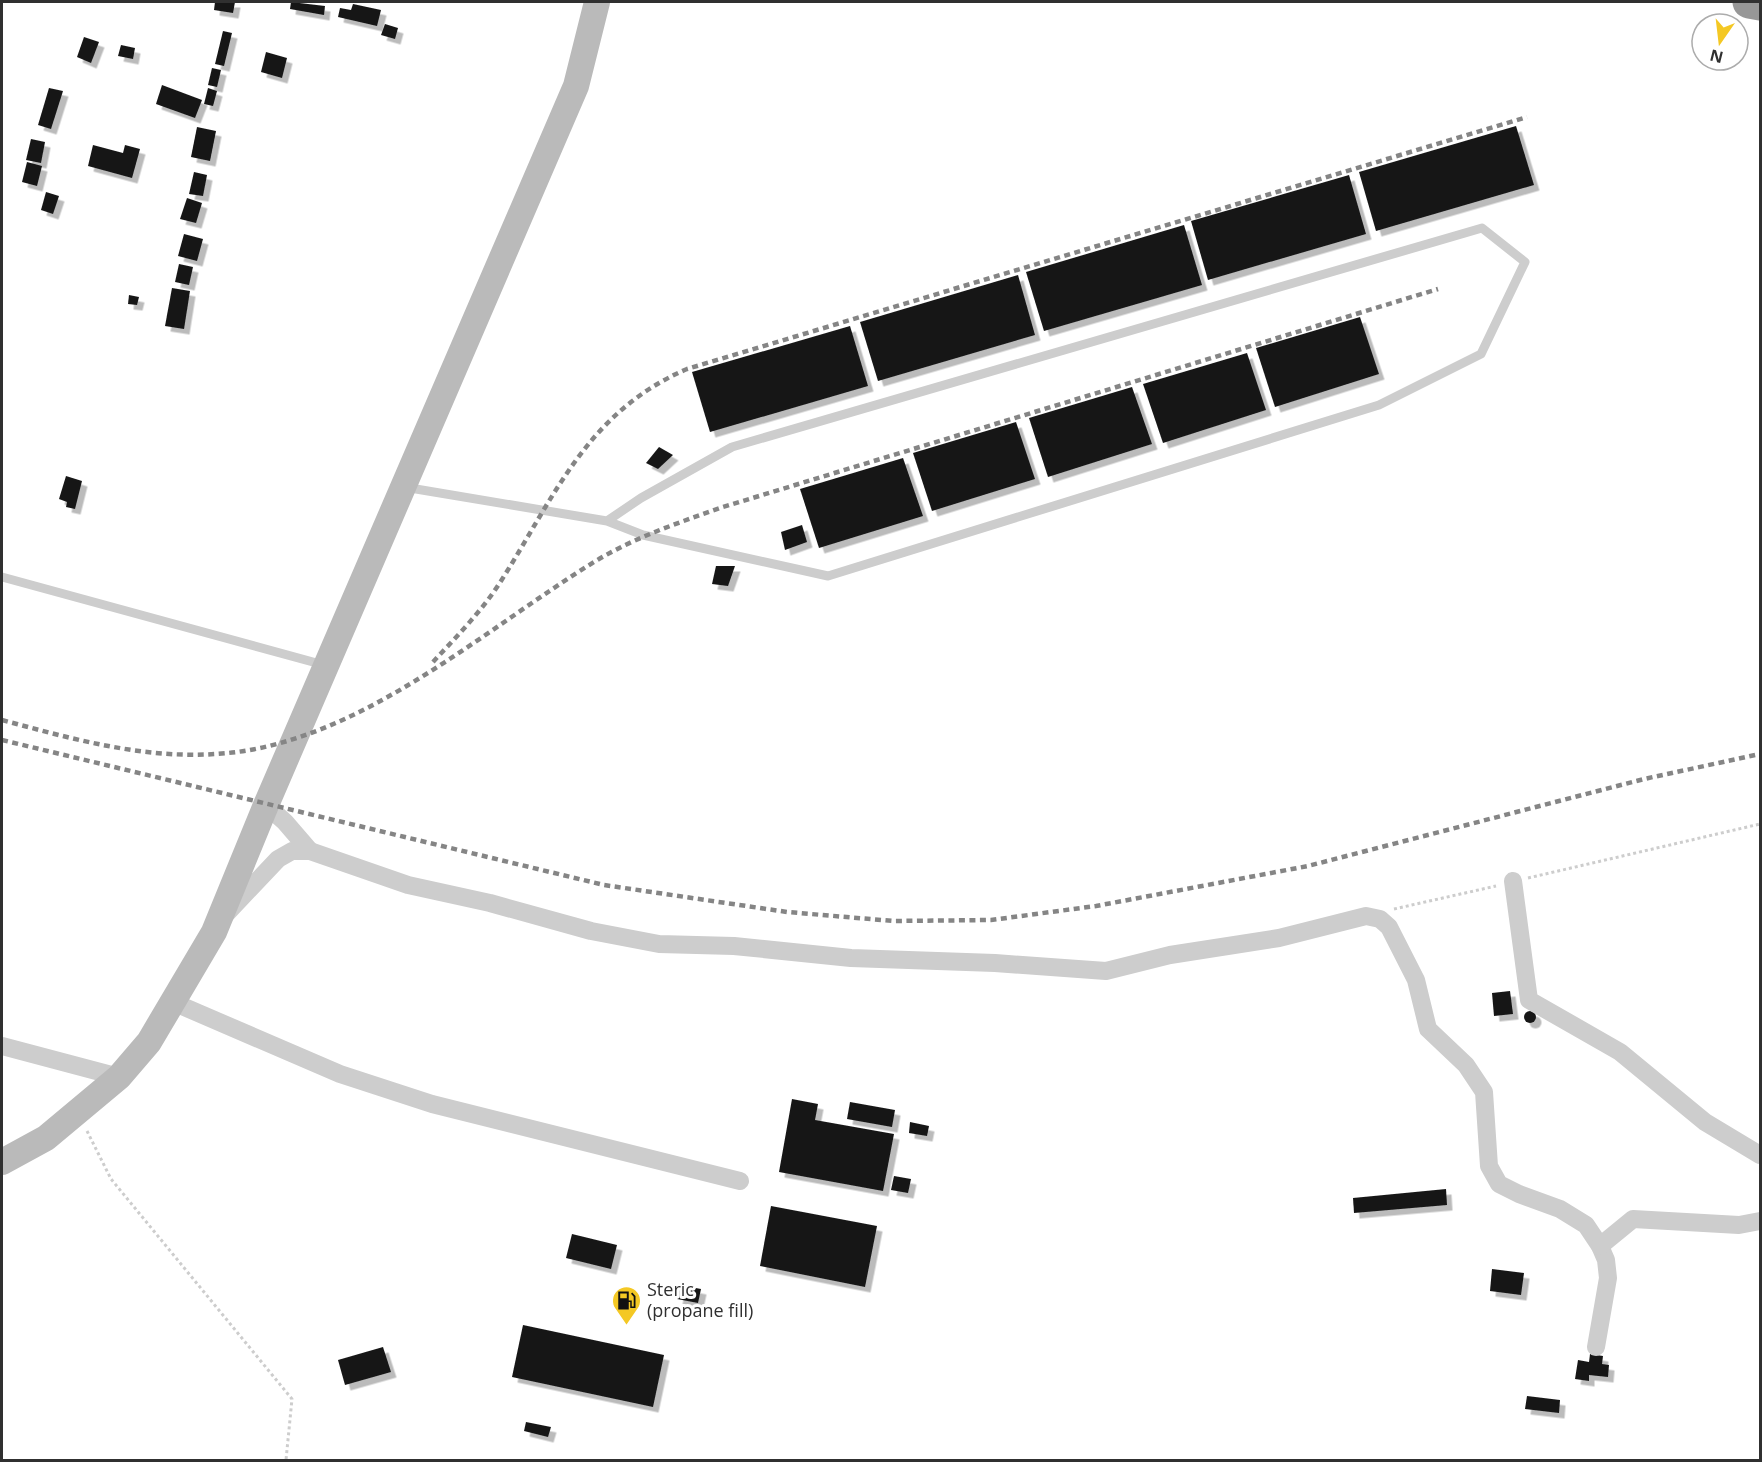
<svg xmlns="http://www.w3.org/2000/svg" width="1762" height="1462" font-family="'Open Sans',sans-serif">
  <defs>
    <filter id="shadow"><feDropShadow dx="5.5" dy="5.5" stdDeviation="0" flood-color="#0004"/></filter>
  </defs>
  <rect width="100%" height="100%" fill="#fff"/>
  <g fill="#171717" filter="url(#shadow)">
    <polygon points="215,2 235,2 233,13 214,10"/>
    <polygon points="291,2 325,6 324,15 290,9"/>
    <polygon points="353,4 381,10 377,26 338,17 340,8 351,10"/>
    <polygon points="385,24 398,28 395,39 381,35"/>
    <polygon points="223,31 232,33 224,66 215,64"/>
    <polygon points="84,37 99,42 91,63 77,57"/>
    <polygon points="121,45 135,48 133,59 118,56"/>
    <polygon points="266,52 287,58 282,78 261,72"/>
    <polygon points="212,68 221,70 217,87 208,85"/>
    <polygon points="162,85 202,100 195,118 156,104"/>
    <polygon points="49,88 63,91 51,129 38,125"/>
    <polygon points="208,88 217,91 213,106 204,104"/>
    <polygon points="1516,126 1534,185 1376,231 1359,172"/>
    <polygon points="197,127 216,131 210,161 191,157"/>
    <polygon points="31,139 45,142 41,163 26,160"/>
    <polygon points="93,145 123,153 125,145 140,149 132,178 88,166"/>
    <polygon points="27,162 42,166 37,186 22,182"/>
    <polygon points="194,172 207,175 203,196 189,194"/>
    <polygon points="1349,175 1366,234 1208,280 1191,221"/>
    <polygon points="46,192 59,196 53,214 41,210"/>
    <polygon points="187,198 202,203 196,223 180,219"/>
    <polygon points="1184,225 1202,285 1044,331 1026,272"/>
    <polygon points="184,234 203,239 197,261 178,256"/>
    <polygon points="179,264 193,267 189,285 175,282"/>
    <polygon points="1018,275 1035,335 878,381 860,322"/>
    <polygon points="172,288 190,291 184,329 165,326"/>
    <polygon points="129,295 139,297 137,305 128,304"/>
    <polygon points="1360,317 1379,374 1275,407 1256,348"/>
    <polygon points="850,326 868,386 710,432 692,372"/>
    <polygon points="1247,353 1266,410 1163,443 1143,384"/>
    <polygon points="1132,387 1152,444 1048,477 1029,418"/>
    <polygon points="1016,422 1035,479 932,511 913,453"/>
    <polygon points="659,447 673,455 658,469 646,463"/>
    <polygon points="903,458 923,516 819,548 800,489"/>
    <polygon points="66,476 82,481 75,509 66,507 67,502 59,499"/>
    <polygon points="802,525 807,542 785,550 781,532"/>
    <polygon points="716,566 735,566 728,586 712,584"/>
    <polygon points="1510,991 1513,1014 1494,1016 1492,993"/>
    <circle cx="1530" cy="1017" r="6"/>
    <polygon points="792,1099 818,1104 815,1120 894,1134 883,1191 779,1172"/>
    <polygon points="850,1102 895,1110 892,1127 847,1119"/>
    <polygon points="910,1122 929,1126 927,1136 909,1133"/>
    <polygon points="894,1176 911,1179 908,1193 891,1190"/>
    <polygon points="1446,1189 1447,1205 1354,1213 1353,1198"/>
    <polygon points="771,1206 877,1226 865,1287 760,1266"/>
    <polygon points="572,1234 617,1245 611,1269 566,1258"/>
    <polygon points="1492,1269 1524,1273 1521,1295 1490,1291"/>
    <polygon points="680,1285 701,1289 698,1303 677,1299"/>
    <polygon points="523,1325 664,1355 653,1407 512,1377"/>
    <polygon points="383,1347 391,1372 345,1385 338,1360"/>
    <polygon points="1590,1354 1603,1356 1602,1364 1609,1365 1608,1377 1589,1375 1589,1381 1575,1379 1578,1360 1589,1362"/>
    <polygon points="1527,1396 1560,1400 1559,1413 1525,1409"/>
    <polygon points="526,1422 551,1427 548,1437 524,1431"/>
  </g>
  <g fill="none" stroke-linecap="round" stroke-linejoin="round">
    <g stroke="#cdcdcd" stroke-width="3" stroke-dasharray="3 3" stroke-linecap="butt">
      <polyline points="1528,878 1760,824"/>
      <polyline points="1394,909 1496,886"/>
      <polyline points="87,1131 111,1179 292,1399 286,1460"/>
    </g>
    <g stroke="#cdcdcd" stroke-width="9">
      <polyline points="404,487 607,521 643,535 828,576 1379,405 1481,354 1525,262 1482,228 732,447 641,498 607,521"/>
      <polyline points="2,577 324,665"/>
    </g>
    <g stroke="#cdcdcd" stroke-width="18">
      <polyline points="266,805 285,822 310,851"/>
      <polyline points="1513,881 1529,1000 1620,1052 1705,1122 1760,1155"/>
      <polyline points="226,914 278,859 292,851 310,851 408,885 490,903 591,931 659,944 734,946 851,958 995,963 1106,971 1170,955 1279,938 1366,916 1380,919 1389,927 1416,980 1428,1029 1466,1065 1484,1092 1489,1166 1499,1184 1519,1194 1560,1209 1586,1225 1600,1246 1606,1260 1608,1278 1596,1347"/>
      <polyline points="175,1003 340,1074 432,1104 740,1181"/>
      <polyline points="2,1046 119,1077"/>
      <polyline points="1600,1246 1633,1219 1739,1225 1760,1221"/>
    </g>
    <polyline stroke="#bababa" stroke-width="26" points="2,1162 46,1138 119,1077 149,1042 214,932 266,805 576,86 597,2"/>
    <polyline stroke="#979797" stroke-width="33" points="1749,2 1760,4"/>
    <g stroke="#858585" stroke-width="4.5" stroke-dasharray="6 4.5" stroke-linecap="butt">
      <path d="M433,662c24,-26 49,-51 68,-81 54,-85 86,-169 186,-212l840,-252"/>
      <path d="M2,720c74,20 148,41 226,33 133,-13 256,-123 366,-191 41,-25 84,-39 129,-55l715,-218"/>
      <polyline points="2,740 604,885 787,912 894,921 991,920 1096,906 1308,866 1644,779 1760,754"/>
    </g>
  </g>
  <defs>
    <symbol id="fuel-pin" viewBox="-11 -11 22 30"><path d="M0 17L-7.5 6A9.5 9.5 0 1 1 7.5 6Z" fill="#f4c824" stroke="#fff"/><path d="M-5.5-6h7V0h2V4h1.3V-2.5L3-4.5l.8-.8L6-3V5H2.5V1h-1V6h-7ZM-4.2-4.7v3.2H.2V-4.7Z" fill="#111"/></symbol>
  </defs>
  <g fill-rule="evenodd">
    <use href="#fuel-pin" x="610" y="1284" width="33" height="45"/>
  </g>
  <g text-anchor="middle" stroke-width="6" stroke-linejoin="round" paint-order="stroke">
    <g font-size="18" fill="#303030" stroke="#fff" text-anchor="start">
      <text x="647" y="1296">Steric<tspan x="647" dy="21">(propane fill)</tspan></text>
    </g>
  </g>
  <rect width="1762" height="1462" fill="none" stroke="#303030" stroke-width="6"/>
  <g transform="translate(1720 42) rotate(194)"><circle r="28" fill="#ffffff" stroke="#acacac" stroke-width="1.5"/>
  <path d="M0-4.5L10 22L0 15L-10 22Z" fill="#f4c824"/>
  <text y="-9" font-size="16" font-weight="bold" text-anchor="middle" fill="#303030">N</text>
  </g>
</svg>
